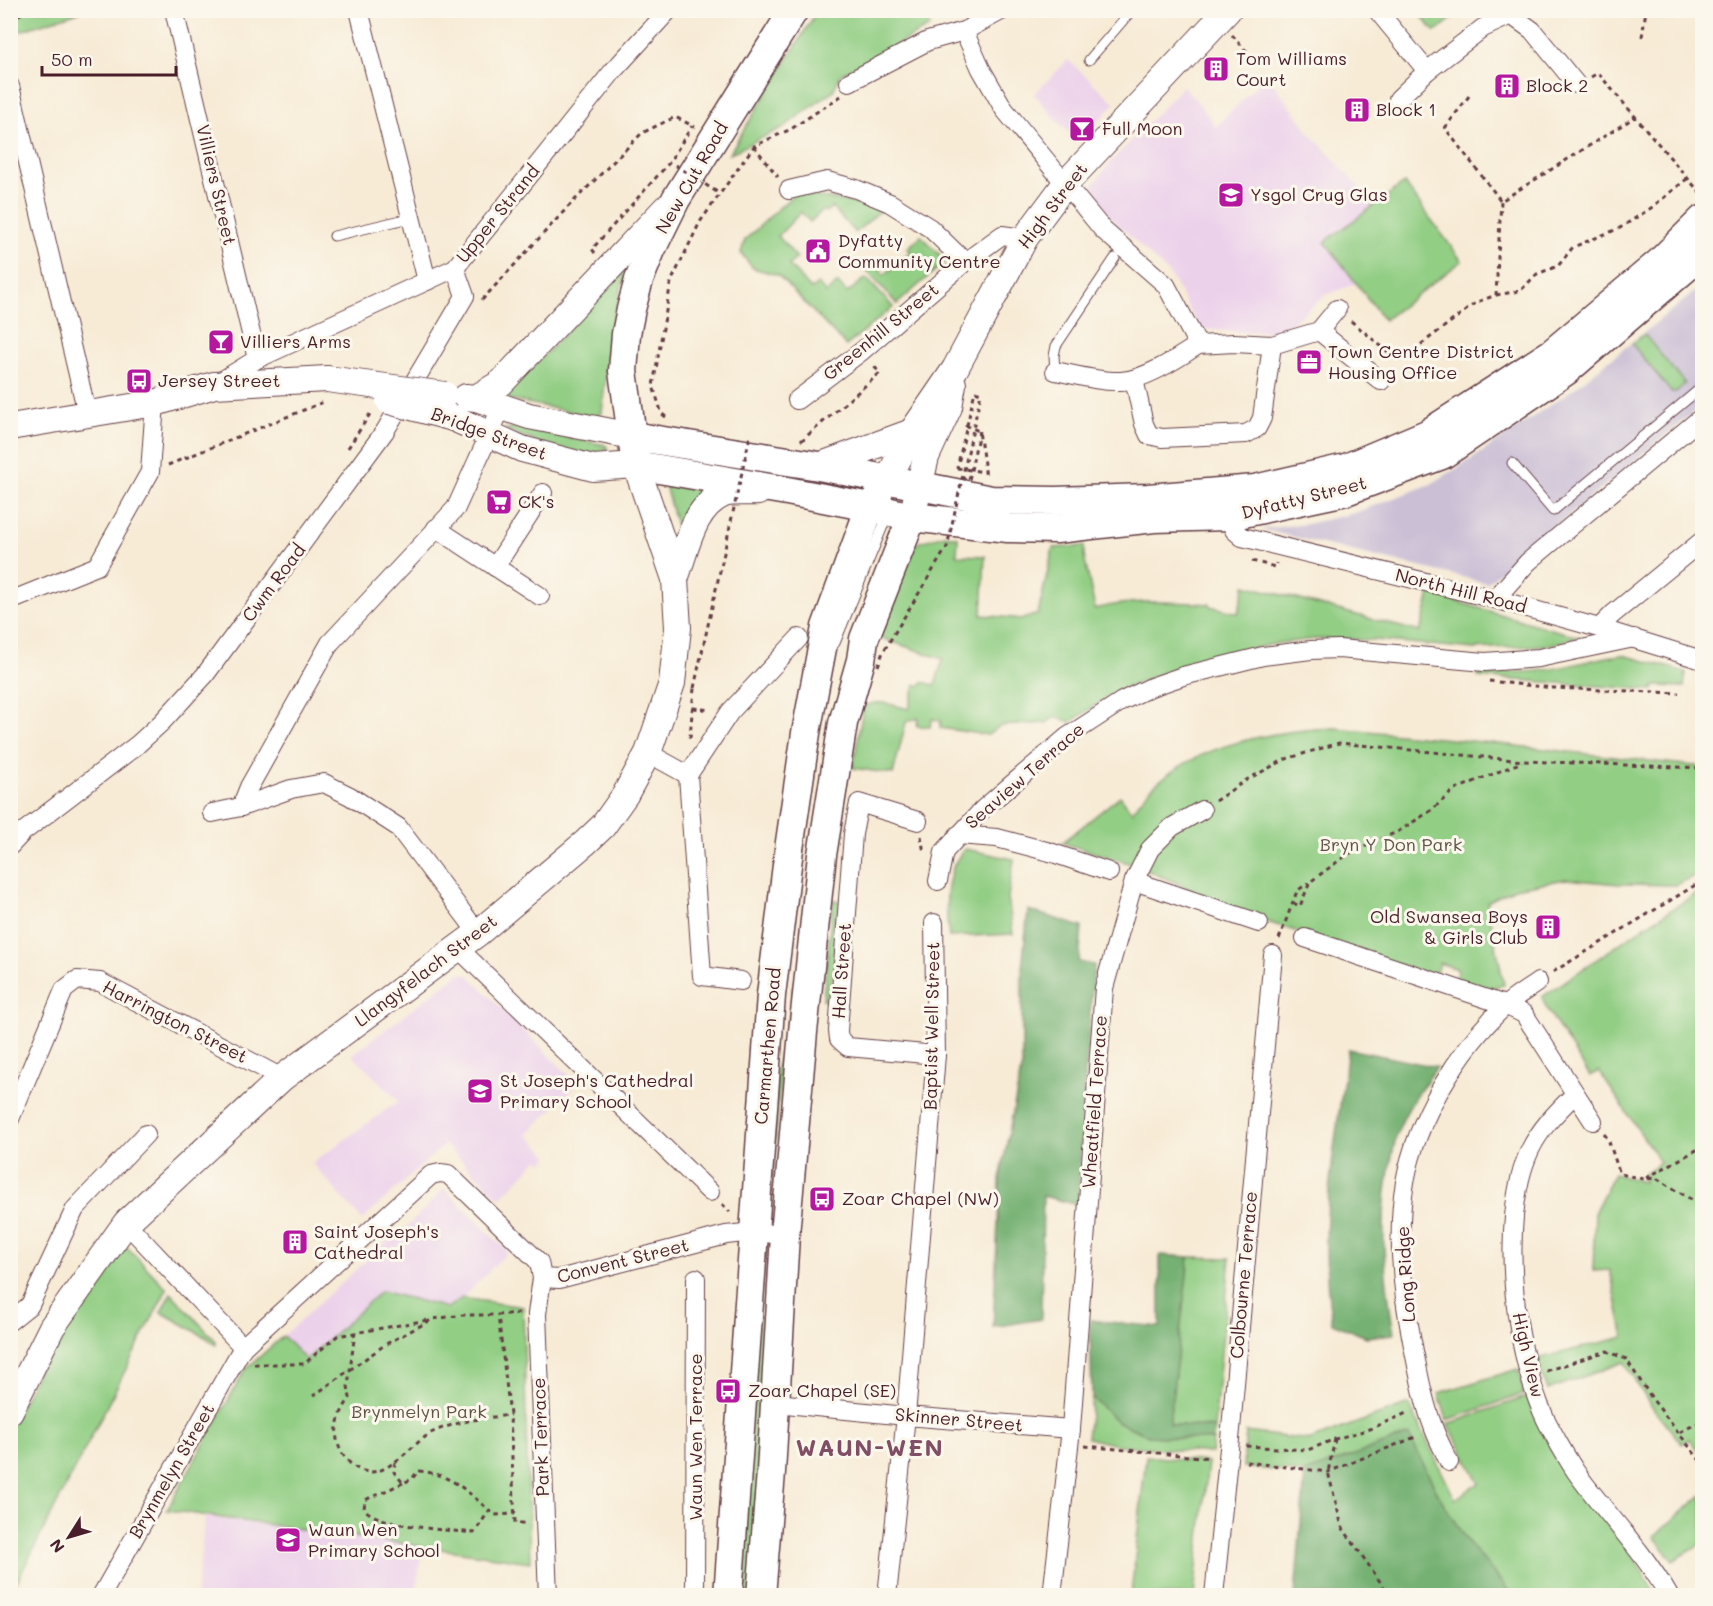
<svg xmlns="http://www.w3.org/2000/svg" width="1713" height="1606" font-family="Mali,sans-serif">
  <rect width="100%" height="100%" fill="#fbf7ec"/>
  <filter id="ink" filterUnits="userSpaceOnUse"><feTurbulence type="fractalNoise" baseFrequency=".0167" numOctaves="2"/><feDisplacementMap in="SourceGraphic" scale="12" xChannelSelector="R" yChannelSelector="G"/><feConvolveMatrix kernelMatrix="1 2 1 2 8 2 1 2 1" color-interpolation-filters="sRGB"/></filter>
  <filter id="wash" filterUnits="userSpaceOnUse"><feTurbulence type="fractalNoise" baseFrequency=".008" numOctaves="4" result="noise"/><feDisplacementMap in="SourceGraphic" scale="24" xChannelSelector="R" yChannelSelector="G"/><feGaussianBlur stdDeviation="1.35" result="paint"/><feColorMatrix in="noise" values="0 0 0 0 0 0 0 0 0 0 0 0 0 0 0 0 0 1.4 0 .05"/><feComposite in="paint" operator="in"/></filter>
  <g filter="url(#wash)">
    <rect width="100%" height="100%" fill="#f7ebd6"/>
    <g fill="#ecd1eb">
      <polygon points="1068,60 1115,103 1095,125 1093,123 1077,140 1060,124 1034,94"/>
      <polygon points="1267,75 1310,133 1375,205 1326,242 1356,283 1324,296 1282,331 1246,332 1200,329 1170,275 1099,206 1093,185 1108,165 1183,86 1198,102 1216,127"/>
      <polygon points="459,974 467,974 578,1084 527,1134 549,1156 543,1163 538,1159 500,1199 445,1144 362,1220 312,1163 399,1101 352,1055"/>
      <polygon points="444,1189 508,1252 462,1298 447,1308 381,1291 306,1360 283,1336 401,1229 404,1230"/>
      <polygon points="205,1517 422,1546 416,1595 196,1596"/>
    </g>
    <polygon fill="#cbbfd5" points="1702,286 1702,405 1487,583 1260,529 1307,524 1355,513 1431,484 1475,457 1576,387"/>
    <g fill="#92ce84" stroke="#6e7658" stroke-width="1.5">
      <polygon points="11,10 82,10 82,11 11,34"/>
      <polygon points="817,11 924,11 930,27 841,74 833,91 784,127 729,154"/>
      <polygon points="1417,11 1462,11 1435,32"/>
      <polygon points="1404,183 1462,261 1384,320 1325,242"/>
      <polygon points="795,193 862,204 881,210 855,233 832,207 826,212 823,210 810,222 801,212 778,236 797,258 789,265 811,289 818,284 826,293 838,283 847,293 866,278 893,307 846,346 778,275 753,268 741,253 745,240"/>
      <polygon points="921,236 946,261 897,304 866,270 877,261 882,268 880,270 884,275 910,252 908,248"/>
      <polygon points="627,268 610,329 602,413 595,417 503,398"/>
      <polygon points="1644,334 1685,384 1676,392 1671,392 1632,344"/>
      <polygon points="518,427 605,445 608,449 588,456 574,458 505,429"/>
      <polygon points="670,485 711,491 679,536 666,489 666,486"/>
      <path d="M945,535l13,2 -1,18 28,1 -3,59 41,4 15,-5 15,-66 31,-2v10l11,53c38,-10 76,-7 115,-5v2l28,7 7,-28 175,47 10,-38 149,43 -31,8 -74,4 -98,-9 -60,-1 -36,4 -47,9 -59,16 -64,27 -39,27 -16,-5 -9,6 -46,3 -12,9 -48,-7 1,-7 -9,-2 -2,8 -13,-1 1,-8 -12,4 -13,52 -40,-6 10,-60c13,-11 31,-2 46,1l6,-25 6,2 2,-4 12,3 8,-26 -65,-22 33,-89 9,-6z"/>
      <path d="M1623,655l63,17 -2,15 -30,-1 -1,4 -175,-13 1,-4c22,0 44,0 66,-3 26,-3 51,-13 78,-15z"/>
      <path d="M1335,728l147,14 220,25v105l-26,13 -57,-1 -53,-5 -51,9 -28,14 17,83 -18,4 -31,-10 3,-10 -19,-6 -4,13 -177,-57 -123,-54 -73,-22 58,-47 12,16c41,-64 132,-81 203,-84z"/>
      <path d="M965,849l49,10 -6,38 5,37 -64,3c-4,-28 -5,-67 16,-88z"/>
      <polygon points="1702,890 1702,1456 1689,1439 1682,1444 1649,1403 1624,1362 1547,1390 1537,1359 1624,1337 1610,1270 1593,1271 1595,1211 1614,1174 1643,1182 1644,1174 1660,1162 1599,1071 1590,1076 1562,1033 1546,1007 1542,997 1644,927"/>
      <polygon points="833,900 840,901 830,1001 823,1000"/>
      <polygon points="793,986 798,987 796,1005 781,1070 771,1198 776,1070 792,1005"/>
      <polygon points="124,1244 167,1289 10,1595 10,1427 61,1325"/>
      <polygon points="1189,1257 1230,1258 1214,1428 1169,1424"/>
      <polygon points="381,1291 447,1308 462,1298 523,1307 530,1562 167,1510 245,1370 283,1336 306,1360"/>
      <polygon points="171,1293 216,1341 216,1345 207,1338 161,1312"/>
      <polygon points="757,1318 772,1319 753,1595 738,1596"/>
      <polygon points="1518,1369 1524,1394 1447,1420 1439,1393"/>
      <polygon points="1526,1397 1553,1452 1587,1501 1634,1557 1656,1595 1512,1595 1464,1537 1439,1496 1409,1435 1305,1473 1243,1467 1246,1432 1310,1440 1409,1404 1455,1499 1479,1483 1448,1424"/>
      <polygon points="1092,1398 1118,1422 1149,1436 1213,1440 1211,1453 1117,1445 1087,1438"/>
      <polygon points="1146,1456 1208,1462 1194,1595 1131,1595"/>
      <polygon points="1702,1495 1702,1543 1673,1561 1654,1536"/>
    </g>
    <g fill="#75b172" stroke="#60684e" stroke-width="1.5">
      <polygon points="1028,910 1082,927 1079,962 1094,965 1082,1114 1078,1205 1043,1196 1041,1319 993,1327 1000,1179 1022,1065 1022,968"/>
      <path d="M1348,1049l89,18c-14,19 -30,40 -38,62 -4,9 -5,18 -7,27 -14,60 -8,118 2,178l-28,3 -34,-14c-16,-95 4,-181 16,-274z"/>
      <polygon points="1160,1255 1189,1257 1169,1424 1214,1428 1213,1440 1149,1436 1118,1422 1092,1398 1090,1320 1160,1327"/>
      <polygon points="1409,1435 1439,1496 1464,1537 1512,1595 1295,1595 1305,1473"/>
    </g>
  </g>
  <g filter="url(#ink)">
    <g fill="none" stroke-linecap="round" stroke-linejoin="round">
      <defs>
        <g id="service">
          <polyline points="1089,60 1132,10"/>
          <polyline points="334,236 410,218"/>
          <polyline points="1055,371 1054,356 1056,346 1115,258"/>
          <polyline points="1512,463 1553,511 1702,387"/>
          <polyline points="835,643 888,514"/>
        </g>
        <g id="minor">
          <polyline points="174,10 257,359"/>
          <polyline points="359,10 427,281"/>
          <polyline points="1377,10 1427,71 1483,28 1511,15 1532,30 1576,84"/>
          <polyline points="964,31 981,69 1004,109 1103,230 1166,285 1198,345 1234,343 1272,345 1319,331 1337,309"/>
          <polyline points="849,82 928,41 964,31 1003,10"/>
          <polyline points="10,86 87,413"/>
          <polyline points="1398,99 1427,71"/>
          <polyline points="789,190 827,181 856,189 890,203 930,228 965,262"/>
          <polyline points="1319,331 1381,381"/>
          <path d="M1055,371c21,4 45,11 66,10 24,-1 57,-23 77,-36"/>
          <polyline points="1134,379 1144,424 1149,435 1162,438 1246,434 1257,428 1262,418 1272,345"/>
          <polyline points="218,383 257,359 455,268 613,71 669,10"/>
          <polyline points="797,400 862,351 965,262 1002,235 1025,238"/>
          <polyline points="1229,516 1234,530 1242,537 1495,599 1599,628 1702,660"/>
          <polyline points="436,528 540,596"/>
          <polyline points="495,567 543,493"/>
          <polyline points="1495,599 1528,562 1702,417"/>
          <polyline points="10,601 97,566 150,472 155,403"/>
          <polyline points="1599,628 1613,614 1702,541"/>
          <polyline points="648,753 688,775 730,712 799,638"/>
          <polyline points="688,775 702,976 741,981"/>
          <polyline points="241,807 249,787 330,643 456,508 502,406"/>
          <polyline points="212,813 241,807 291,789 324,783 350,796 398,827 478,933"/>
          <polyline points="918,821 859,803 853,834 838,1031 839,1039 848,1047 936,1055"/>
          <polyline points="958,835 997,838 1050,852 1109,872"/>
          <polyline points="10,846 23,832 137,745 162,722 205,675 385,431 465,296 455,268"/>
          <polyline points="938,881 944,852 983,809 1067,737 1122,701 1151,687 1183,676 1263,656 1311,650 1339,649 1485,662 1539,658 1634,638"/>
          <polyline points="1134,881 1259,923"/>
          <polyline points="1305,938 1505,1005 1524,1014 1593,1121"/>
          <polyline points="458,948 710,1192"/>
          <path d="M1575,1094c-17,17 -34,33 -45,56 -33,70 -16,217 23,283 7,13 15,27 23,39 30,42 67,78 93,124"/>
          <polyline points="10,1119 64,990 77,980 100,982 282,1078"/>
          <polyline points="126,1223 243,1347"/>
          <polyline points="542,1278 559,1279 726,1235 753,1232 785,1235"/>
          <polyline points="10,1321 30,1305 75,1209 146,1134"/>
          <polyline points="776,1403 906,1416 1071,1429"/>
          <path d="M1449,1462c-5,-11 -11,-22 -15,-33 -11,-28 -16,-59 -22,-88 -10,-51 -16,-108 -7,-159 11,-62 54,-134 100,-176 9,-9 22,-16 33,-24"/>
          <polyline points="101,1596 243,1347 431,1175 440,1173 448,1174 539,1262 542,1278 537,1314 548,1596"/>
          <polyline points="695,1596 696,1278"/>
          <polyline points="887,1596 906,1416 936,1055 934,923"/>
          <polyline points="1052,1596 1071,1429 1104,988 1134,881 1150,849 1172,827 1202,810"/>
          <polyline points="1214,1596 1231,1429 1273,955"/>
        </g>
        <g id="secondary">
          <polyline points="466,397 476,398 529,416 632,436"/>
          <polyline points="476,398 501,383 666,208"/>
          <polyline points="10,427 155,403 214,385 327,379"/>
          <polyline points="819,466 912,432"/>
          <polyline points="870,507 888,479 912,432 955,369 1025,238 1066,183 1228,10"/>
          <polyline points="912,517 926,457 949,407 953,384"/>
          <path d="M675,579c11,-28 17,-72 49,-85 9,-3 24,-1 34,-2"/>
          <polyline points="10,1411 52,1327 126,1223 282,1078 478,933 585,843 603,826 625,795 648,753 672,683 678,628 675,579 636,465 593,468 522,449 453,418"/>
        </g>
        <g id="primary">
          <polyline points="794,10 676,199 651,250 639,280 631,309 626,334 623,371 636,465 787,491 870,507 912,517 1008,528 1056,529 1154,518 1229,516 1346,491 1442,455 1566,371 1702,254"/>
          <polyline points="632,436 819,466 991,500 1055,501 1148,498 1255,489 1346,468 1427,434 1552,353 1660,262 1702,220"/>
          <polyline points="728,1596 771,995 789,849 806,733 826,627 870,507"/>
          <polyline points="761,1596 771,1472 785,1235 803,1032 822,855 843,723 861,660 864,639 912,517"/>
        </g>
      </defs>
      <use href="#service" stroke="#643e45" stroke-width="11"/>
      <use href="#minor" stroke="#643e45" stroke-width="20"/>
      <use href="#secondary" stroke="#643e45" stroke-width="28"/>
      <use href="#primary" stroke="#643e45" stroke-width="31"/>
      <g stroke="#643e45" stroke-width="3" stroke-dasharray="4.5 4.5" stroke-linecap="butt">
        <polyline points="10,19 29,10"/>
        <polyline points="1232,35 1249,54"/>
        <polyline points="1642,37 1646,10"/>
        <polyline points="1591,77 1598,73 1702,195"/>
        <polyline points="1469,96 1445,128 1501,201 1635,117"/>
        <polyline points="754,146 778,177"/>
        <polyline points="595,253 592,249 669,163 692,126"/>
        <polyline points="1496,295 1520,291 1537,274 1558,266 1573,247 1620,228 1651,208 1688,178"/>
        <polyline points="482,300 568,207 642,133 675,117 695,127"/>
        <polyline points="1351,321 1399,361 1477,302 1496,295 1501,201"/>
        <polyline points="666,417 662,414 653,386 671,282 700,222 754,146 791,129 841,96"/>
        <polyline points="965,425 979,431 986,477"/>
        <polyline points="801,441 880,373 872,364"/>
        <polyline points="348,448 370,414 370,411"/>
        <polyline points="168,465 326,401"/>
        <polyline points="957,468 985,472"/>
        <polyline points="1252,561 1275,567 1276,563"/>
        <polyline points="1489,681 1553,688 1679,693"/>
        <polyline points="693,708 710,710"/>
        <polyline points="690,738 694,688"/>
        <polyline points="1215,801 1248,779 1286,759 1339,743 1524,761 1702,768"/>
        <polyline points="921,836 924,853"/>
        <polyline points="1293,903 1300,906 1310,882 1348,854 1399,831 1432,810 1454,790 1522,762"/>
        <polyline points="1279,939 1297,891 1308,883"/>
        <polyline points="1553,972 1702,881"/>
        <polyline points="1604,1134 1608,1139 1620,1174 1644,1179 1656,1178 1702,1206"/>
        <polyline points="1646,1178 1702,1147"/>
        <polyline points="722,1204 730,1212"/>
        <polyline points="519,1313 498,1315 510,1415 515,1523 528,1523"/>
        <path d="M355,1332l-7,54 2,12c-15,21 -20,43 -2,63 6,7 14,11 24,11 21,-1 43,-31 61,-40 24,-11 51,-14 77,-17"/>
        <polyline points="254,1364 304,1364 337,1336 428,1320"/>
        <polyline points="1546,1371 1607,1351 1626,1359 1653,1400 1702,1463"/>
        <polyline points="313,1396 386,1344 433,1319 463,1315 498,1315"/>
        <polyline points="1680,1432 1702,1421"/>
        <polyline points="1335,1439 1328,1472 1342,1527 1390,1596"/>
        <polyline points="1085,1446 1210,1458"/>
        <polyline points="1246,1446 1308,1450 1335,1439 1370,1429 1409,1412"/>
        <path d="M395,1462l-1,10 9,11 9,-4 6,-8c36,3 51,23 77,44l20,-1"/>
        <polyline points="1246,1462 1328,1472 1418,1436"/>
        <path d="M403,1483l-38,17 -1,9c17,18 85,21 110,24l15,-22"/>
      </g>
      <use href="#service" stroke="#fff" stroke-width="9"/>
      <use href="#minor" stroke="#fff" stroke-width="18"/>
      <use href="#secondary" stroke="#fff" stroke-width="26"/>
      <use href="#primary" stroke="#fff" stroke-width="28"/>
      <defs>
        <g id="secondary-bridge">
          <polyline points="327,379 445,395"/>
          <polyline points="389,401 453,418"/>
        </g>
      </defs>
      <use href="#secondary-bridge" stroke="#643e45" stroke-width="28" stroke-linecap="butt"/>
      <g stroke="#643e45" stroke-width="3" stroke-dasharray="4.5 4.5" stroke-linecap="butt">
        <polyline points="675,165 720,194"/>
        <polyline points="961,478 969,480 979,431"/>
        <polyline points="878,666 883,652 947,547 981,393 975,391 957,468"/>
        <polyline points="694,688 750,436"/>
      </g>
      <use href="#secondary-bridge" stroke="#fff" stroke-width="26"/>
    </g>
  </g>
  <defs>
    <symbol id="building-square" viewBox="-11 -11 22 22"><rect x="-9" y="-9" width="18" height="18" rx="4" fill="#b5179e" stroke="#fbf7ec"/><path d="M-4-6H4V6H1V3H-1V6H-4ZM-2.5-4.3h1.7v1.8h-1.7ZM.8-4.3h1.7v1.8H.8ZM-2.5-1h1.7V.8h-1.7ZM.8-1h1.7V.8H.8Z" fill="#fff"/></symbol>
    <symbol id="bar-square" viewBox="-11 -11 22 22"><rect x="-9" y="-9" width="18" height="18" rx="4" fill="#b5179e" stroke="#fbf7ec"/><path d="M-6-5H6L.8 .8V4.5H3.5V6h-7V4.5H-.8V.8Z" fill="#fff"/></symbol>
    <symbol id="school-square" viewBox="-11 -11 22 22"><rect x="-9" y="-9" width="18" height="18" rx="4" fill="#b5179e" stroke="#fbf7ec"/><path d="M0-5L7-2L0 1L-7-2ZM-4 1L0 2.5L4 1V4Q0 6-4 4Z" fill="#fff"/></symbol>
    <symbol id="civic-square" viewBox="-11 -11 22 22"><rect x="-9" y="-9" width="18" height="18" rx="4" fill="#b5179e" stroke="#fbf7ec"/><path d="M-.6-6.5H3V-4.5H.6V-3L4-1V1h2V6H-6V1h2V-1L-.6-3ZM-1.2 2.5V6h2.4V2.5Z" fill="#fff"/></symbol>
    <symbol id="office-square" viewBox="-11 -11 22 22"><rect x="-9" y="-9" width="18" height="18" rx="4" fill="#b5179e" stroke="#fbf7ec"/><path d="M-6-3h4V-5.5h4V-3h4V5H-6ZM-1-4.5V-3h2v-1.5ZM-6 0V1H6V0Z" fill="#fff"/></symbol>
    <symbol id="bus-square" viewBox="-11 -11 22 22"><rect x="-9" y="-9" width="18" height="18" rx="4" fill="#b5179e" stroke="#fbf7ec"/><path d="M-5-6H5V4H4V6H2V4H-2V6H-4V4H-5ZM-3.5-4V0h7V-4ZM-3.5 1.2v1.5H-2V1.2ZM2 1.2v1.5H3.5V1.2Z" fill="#fff"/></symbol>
    <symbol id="supermarket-square" viewBox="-11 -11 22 22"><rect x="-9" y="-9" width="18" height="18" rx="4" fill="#b5179e" stroke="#fbf7ec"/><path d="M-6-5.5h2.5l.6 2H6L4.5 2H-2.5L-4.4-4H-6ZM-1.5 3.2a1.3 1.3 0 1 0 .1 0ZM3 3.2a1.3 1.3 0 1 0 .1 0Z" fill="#fff"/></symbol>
  </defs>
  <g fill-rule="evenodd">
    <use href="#building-square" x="1201" y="54" width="30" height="30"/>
    <use href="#building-square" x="1492" y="71" width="30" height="30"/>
    <use href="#building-square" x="1342" y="95" width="30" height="30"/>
    <use href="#bar-square" x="1067" y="114" width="30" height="30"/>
    <use href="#school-square" x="1216" y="180" width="30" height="30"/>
    <use href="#civic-square" x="803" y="236" width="30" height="30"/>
    <use href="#bar-square" x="206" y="327" width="30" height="30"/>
    <use href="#office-square" x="1294" y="347" width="30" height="30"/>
    <use href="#bus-square" x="124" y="366" width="30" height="30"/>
    <use href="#supermarket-square" x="484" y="487" width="30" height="30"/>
    <use href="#building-square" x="1533" y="912" width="30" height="30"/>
    <use href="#school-square" x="465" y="1076" width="30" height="30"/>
    <use href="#bus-square" x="807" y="1184" width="30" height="30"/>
    <use href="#building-square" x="280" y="1227" width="30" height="30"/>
    <use href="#bus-square" x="713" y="1376" width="30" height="30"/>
    <use href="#school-square" x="273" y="1525" width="30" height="30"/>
  </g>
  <g text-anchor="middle" stroke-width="6" stroke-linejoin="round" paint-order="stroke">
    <g font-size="18" fill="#4a1f2b" stroke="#fbf7ec" text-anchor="start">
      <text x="1236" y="65">Tom Williams<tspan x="1236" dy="21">Court</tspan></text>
      <text x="1526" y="92">Block 2</text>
      <text x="1376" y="116">Block 1</text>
      <text x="1102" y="135">Full Moon</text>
      <text x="1250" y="201">Ysgol Crug Glas</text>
      <text x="838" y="247">Dyfatty<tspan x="838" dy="21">Community Centre</tspan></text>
      <text x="240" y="348">Villiers Arms</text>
      <text x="1328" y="358">Town Centre District<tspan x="1328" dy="21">Housing Office</tspan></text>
      <text x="158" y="387">Jersey Street</text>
      <text x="518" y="508">CK's</text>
      <text x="1528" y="923" text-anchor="end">Old Swansea Boys<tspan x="1528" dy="21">&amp; Girls Club</tspan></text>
      <text x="500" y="1087">St Joseph's Cathedral<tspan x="500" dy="21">Primary School</tspan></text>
      <text x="842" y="1205">Zoar Chapel (NW)</text>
      <text x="314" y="1238">Saint Joseph's<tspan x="314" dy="21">Cathedral</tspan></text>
      <text x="748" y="1397">Zoar Chapel (SE)</text>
      <text x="308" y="1536">Waun Wen<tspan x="308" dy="21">Primary School</tspan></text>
    </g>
    <g font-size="18" fill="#4a1f2b" stroke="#fbf7ec">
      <text transform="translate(692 178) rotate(-60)" y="6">New Cut Road</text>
      <text transform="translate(216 185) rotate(77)" y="6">Villiers Street</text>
      <text transform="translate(1053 206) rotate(-53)" y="6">High Street</text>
      <text transform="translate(498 214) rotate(-51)" y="6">Upper Strand</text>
      <text transform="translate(881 332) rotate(-39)" y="6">Greenhill Street</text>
      <text transform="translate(489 434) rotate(20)" y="6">Bridge Street</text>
      <text transform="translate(1304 498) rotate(-14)" y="6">Dyfatty Street</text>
      <text transform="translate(274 583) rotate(-53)" y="6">Cwm Road</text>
      <text transform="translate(1461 591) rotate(14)" y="6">North Hill Road</text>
      <text transform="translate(1025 776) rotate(-41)" y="6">Seaview Terrace</text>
      <text transform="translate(426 971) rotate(-37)" y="6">Llangyfelach Street</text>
      <text transform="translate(842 971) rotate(-86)" y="6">Hall Street</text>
      <text transform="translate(175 1022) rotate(27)" y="6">Harrington Street</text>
      <text transform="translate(932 1026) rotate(-89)" y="6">Baptist Well Street</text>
      <text transform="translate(768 1046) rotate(-85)" y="6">Carmarthen Road</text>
      <text transform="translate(1095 1102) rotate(-86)" y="6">Wheatfield Terrace</text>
      <text transform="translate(623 1261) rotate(-14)" y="6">Convent Street</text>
      <text transform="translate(1406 1274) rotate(-94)" y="6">Long Ridge</text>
      <text transform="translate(1244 1275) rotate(-85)" y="6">Colbourne Terrace</text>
      <text transform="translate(1528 1355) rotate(77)" y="6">High View</text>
      <text transform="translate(959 1420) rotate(5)" y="6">Skinner Street</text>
      <text transform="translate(541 1437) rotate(-92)" y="6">Park Terrace</text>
      <text transform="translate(696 1437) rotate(-90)" y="6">Waun Wen Terrace</text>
      <text transform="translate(172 1471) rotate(-60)" y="6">Brynmelyn Street</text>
    </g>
    <g font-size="18" fill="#605446" stroke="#fbf7ec">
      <text x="1391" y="851">Bryn Y Don Park</text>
      <text x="419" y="1418">Brynmelyn Park</text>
    </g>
    <g font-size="24" font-weight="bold" letter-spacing="1.5" fill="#804f66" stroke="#fbf7ec">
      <text x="870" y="1456">WAUN-WEN</text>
    </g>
  </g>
  <rect width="1713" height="1606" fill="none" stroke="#fbf7ec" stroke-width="36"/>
  <g transform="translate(69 1537) rotate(233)" stroke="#fbf7ec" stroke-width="4.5" paint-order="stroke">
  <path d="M0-4.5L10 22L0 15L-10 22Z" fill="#4a1f2b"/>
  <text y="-9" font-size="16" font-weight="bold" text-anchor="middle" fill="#4a1f2b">N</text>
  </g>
  <path d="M42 66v9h134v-9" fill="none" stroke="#4a1f2b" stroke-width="3"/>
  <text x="51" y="66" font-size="18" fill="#4a1f2b" stroke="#fbf7ec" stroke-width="4.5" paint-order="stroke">50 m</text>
</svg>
